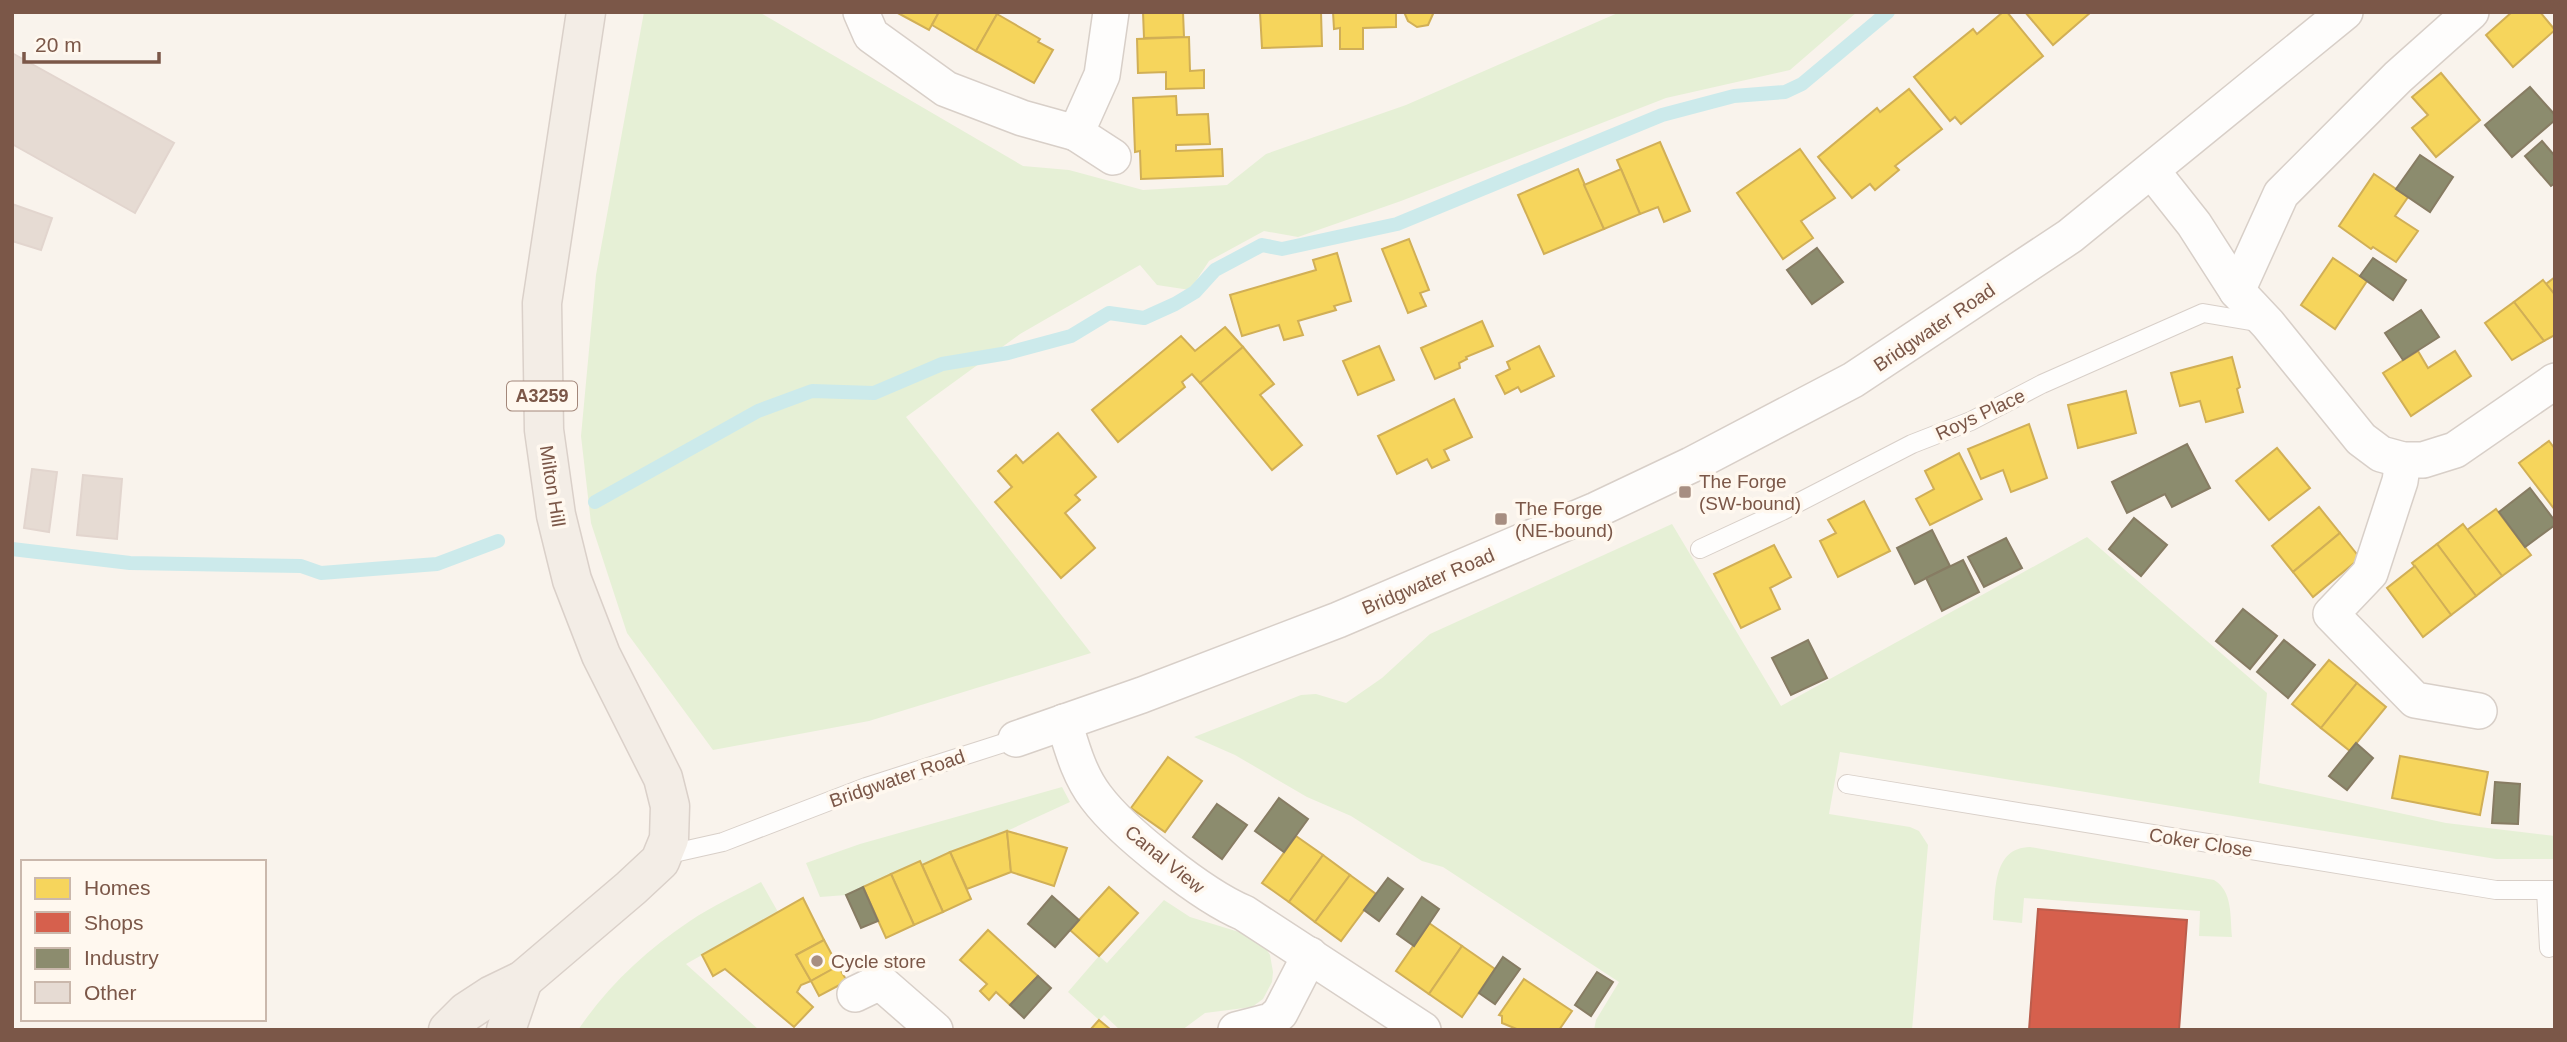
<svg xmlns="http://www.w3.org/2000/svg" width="2567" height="1042" font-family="Helvetica,sans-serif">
  <rect width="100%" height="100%" fill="#f9f3ec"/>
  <g fill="#e6f0d6">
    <polygon points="644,12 759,12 1023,166 1069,170 1143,190 1227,185 1266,154 1406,105 1620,12 1857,12 1790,70 1666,98 1401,201 1298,237 1264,231 1209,261 1190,290 1157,285 1140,265 1020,334 906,417 1091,653 869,721 713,750 627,633 591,523 581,436 596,275"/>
    <polygon points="1672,524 1781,706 2087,537 2267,693 2259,783 2446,823 2555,836 2555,859 2496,859 1840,752 1829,814 1910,827 1919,831 1928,845 1912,1030 1594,1030 1596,1020 1619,982 1443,867 1422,861 1351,816 1307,797 1235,755 1194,737 1301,695 1316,694 1346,703 1382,678 1430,634"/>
    <polygon points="1062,787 1070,802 1007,831 922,865 920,862 846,895 820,897 806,863 860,844"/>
    <path d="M2030,847l184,33c19,11 16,37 18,57l-33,-1 1,-25 -176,-13 -2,25 -29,-3c3,-29 -1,-72 37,-73z"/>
    <path d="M761,882l17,30 -92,52 73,66h-181c29,-43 68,-80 112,-109 22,-15 47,-26 71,-39z"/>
    <polygon points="1164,900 1190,917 1249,935 1265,947 1270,955 1273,972 1272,982 1263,999 1252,1007 1205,1013 1182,1030 1120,1030 1104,1015 1099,1020 1068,992 1099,956 1107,963"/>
  </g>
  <g fill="#f6d55c" stroke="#d1af56" stroke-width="2">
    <polygon points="896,12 939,12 929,30"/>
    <polygon points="939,12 994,12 997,14 976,51 932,25"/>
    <polygon points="1143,12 1183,12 1184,37 1144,38"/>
    <polygon points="1260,12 1321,12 1322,46 1262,48"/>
    <polygon points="1333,12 1396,12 1396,27 1363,28 1363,49 1340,49 1340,28 1334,29"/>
    <polygon points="1404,12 1433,12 1433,14 1428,25 1417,27 1408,21"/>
    <polygon points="2003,12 2007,12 2043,56 1961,124 1955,117 1950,121 1914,77 1973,29 1977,34"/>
    <polygon points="2025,12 2091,12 2053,45"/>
    <polygon points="2512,12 2540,12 2555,30 2513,67 2486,35"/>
    <polygon points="997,14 1040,39 1038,42 1053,50 1034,83 976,51"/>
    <polygon points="1189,37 1190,71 1204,70 1204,88 1166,89 1166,72 1138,73 1137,39"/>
    <polygon points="2441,73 2480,120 2436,157 2412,128 2428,115 2412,97"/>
    <polygon points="1909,89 1942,129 1895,166 1899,170 1875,190 1870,184 1852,198 1818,157 1877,108 1880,112"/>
    <polygon points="1176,96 1177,115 1208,114 1210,144 1176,145 1176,151 1222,149 1223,176 1141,179 1140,151 1135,152 1133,98"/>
    <polygon points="1660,142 1690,211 1664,222 1658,207 1640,214 1617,160"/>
    <polygon points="1800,149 1835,198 1801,221 1813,238 1783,259 1737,193"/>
    <polygon points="1578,169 1604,229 1544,254 1518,195"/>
    <polygon points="1621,169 1640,214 1604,229 1584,185"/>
    <polygon points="2374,174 2408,197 2395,216 2418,231 2396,262 2373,247 2371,249 2339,226"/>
    <polygon points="1409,239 1429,290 1420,293 1426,306 1408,313 1382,249"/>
    <polygon points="1337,253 1351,301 1334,306 1336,310 1298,321 1303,335 1284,340 1279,325 1242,336 1230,295 1316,270 1313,260"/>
    <polygon points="2333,258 2367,281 2335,329 2301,305"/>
    <polygon points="2555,277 2555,295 2546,284"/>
    <polygon points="2543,280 2555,295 2555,335 2544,341 2514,302"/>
    <polygon points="2514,302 2544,341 2512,360 2485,323"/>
    <polygon points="1482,321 1493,346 1466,357 1467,359 1459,363 1460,368 1435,379 1421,348"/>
    <polygon points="1225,327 1243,347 1200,383 1192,374 1182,382 1185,387 1118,442 1092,410 1181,336 1195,351"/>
    <polygon points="1379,346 1394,380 1358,395 1343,361"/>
    <polygon points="1539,346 1554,376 1521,392 1518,387 1505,394 1496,376 1510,369 1507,362"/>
    <polygon points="1243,347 1274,384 1260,395 1302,445 1272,470 1200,383"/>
    <polygon points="2418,351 2428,368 2455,351 2471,376 2411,416 2383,373"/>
    <polygon points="2232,357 2240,387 2237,389 2243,412 2206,422 2200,401 2180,406 2171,373"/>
    <polygon points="2126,391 2136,433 2078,448 2068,405"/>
    <polygon points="1454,399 1472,437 1444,450 1449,460 1432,468 1427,459 1397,474 1378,436"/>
    <polygon points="2029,424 2047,478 2011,492 2003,470 1981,479 1968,449"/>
    <polygon points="1058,433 1096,477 1075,495 1080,500 1065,513 1095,548 1061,578 995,502 1012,487 998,471 1016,455 1023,463"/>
    <polygon points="2549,441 2555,449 2555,510 2519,463"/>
    <polygon points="2277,448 2310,488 2269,520 2236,481"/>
    <polygon points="1959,453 1982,499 1930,525 1916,499 1934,489 1925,471"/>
    <polygon points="1864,501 1890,551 1838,577 1820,541 1836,533 1828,520"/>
    <polygon points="2319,507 2340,533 2293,572 2272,546"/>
    <polygon points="2496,509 2531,555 2502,576 2467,530"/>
    <polygon points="2463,524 2502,576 2476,596 2437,544"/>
    <polygon points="2340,533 2360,558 2313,597 2293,572"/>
    <polygon points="2437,544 2476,596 2451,615 2412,563"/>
    <polygon points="1774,545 1791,577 1770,588 1780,609 1741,628 1714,574"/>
    <polygon points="2415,566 2451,615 2423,637 2387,588"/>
    <polygon points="2329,660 2357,683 2321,728 2292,704"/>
    <polygon points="2357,683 2386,707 2350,751 2321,728"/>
    <polygon points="2400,756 2488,772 2480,815 2392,798"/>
    <polygon points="1168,757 1202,781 1165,832 1131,808"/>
    <polygon points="1007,831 1011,872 967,889 950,852"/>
    <polygon points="1007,831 1067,848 1054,886 1011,872"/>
    <polygon points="1296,836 1323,855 1289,902 1262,883"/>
    <polygon points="950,852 971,899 943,912 922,865"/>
    <polygon points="1323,855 1350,875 1315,922 1289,902"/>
    <polygon points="920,861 943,912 914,925 891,874"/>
    <polygon points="891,874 914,925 886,938 863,887"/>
    <polygon points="1350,875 1376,894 1341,941 1315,922"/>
    <polygon points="1109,887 1138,913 1099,956 1070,930"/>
    <polygon points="803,898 824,940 796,955 811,981 801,985 797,992 813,1007 794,1027 725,969 713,976 702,955"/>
    <polygon points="1429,923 1462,946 1429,994 1396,971"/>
    <polygon points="988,930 1038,976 1010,1005 996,992 989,1000 980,991 987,984 960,960"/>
    <polygon points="824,940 838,966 811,981 796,955"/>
    <polygon points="1462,946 1495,969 1462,1017 1429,994"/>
    <polygon points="838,966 847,981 819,996 811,981"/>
    <polygon points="1524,979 1572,1011 1559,1030 1519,1030 1502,1023 1502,1016 1499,1015"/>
    <polygon points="1099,1020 1111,1030 1090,1030"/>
  </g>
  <polygon fill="#d6604d" stroke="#bb5d4c" stroke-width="2" points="2038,909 2187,920 2179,1030 2029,1030"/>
  <g fill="#8c8c6e" stroke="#877c63" stroke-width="2">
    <polygon points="2530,87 2555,115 2555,120 2512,157 2485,125"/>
    <polygon points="2542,141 2555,156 2555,183 2551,186 2525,156"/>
    <polygon points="2420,155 2453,177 2430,212 2396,189"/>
    <polygon points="1817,248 1843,282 1812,304 1787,270"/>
    <polygon points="2373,258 2406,280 2393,300 2360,276"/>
    <polygon points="2421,310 2439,337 2403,360 2385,333"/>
    <polygon points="2187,444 2210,488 2172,507 2165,494 2127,513 2112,482"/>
    <polygon points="2530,488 2555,521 2555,525 2525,547 2499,512"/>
    <polygon points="2134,518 2167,545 2141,576 2109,549"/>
    <polygon points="1932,530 1950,566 1915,584 1897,548"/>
    <polygon points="2006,538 2022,568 1984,587 1968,557"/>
    <polygon points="1963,560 1979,592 1942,611 1926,578"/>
    <polygon points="2243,609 2277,636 2250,669 2216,641"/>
    <polygon points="1808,640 1827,678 1791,695 1772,658"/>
    <polygon points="2284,640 2315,665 2288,698 2257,672"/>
    <polygon points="2356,743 2373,758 2347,790 2329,776"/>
    <polygon points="2495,782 2520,784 2518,824 2492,823"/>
    <polygon points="1279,798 1308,819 1284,852 1255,831"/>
    <polygon points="1217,804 1247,825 1222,859 1193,837"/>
    <polygon points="1388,878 1403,889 1379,921 1364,910"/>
    <polygon points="863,887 878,921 861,928 846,895"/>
    <polygon points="1052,896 1079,920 1055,947 1028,924"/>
    <polygon points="1422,897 1439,909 1414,946 1397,934"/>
    <polygon points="1503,957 1520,969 1495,1004 1479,993"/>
    <polygon points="1597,972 1613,982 1591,1016 1575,1005"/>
    <polygon points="1038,976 1051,988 1024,1018 1010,1005"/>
  </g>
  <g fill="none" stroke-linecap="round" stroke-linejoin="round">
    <g stroke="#cceaeb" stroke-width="14">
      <polyline points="595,502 758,411 812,391 874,393 942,364 1008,353 1071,336 1109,313 1144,318 1175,304 1195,292 1215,270 1262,245 1282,249 1397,224 1662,115 1734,96 1785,92 1802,84 1888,12"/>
      <polyline points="12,549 130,563 301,566 321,573 437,564 498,541"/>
    </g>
  </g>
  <g fill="#e6dbd3" stroke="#e2d5ce" stroke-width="2">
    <polygon points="12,53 174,143 135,213 12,144"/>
    <polygon points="12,204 52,218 41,250 12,241"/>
    <polygon points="32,469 57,472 49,532 24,528"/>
    <polygon points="83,475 122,479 117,539 77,535"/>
  </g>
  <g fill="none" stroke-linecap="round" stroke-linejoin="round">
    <defs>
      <g id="service">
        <polyline points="1700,549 1782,511 1912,444 1971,421 2042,384 2203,313 2262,323"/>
        <polyline points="1847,784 2496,890 2555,890"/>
        <polyline points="665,855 723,842 866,787 1016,739"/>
        <polyline points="2546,890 2549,948"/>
      </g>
      <g id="minor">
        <polyline points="861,12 871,35 946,89 1022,118 1076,133 1102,75 1111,12"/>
        <polyline points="1076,133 1113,157"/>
        <polyline points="2152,171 2194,224 2237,291 2268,324 2361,439 2381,454 2403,460 2423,460 2455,450 2555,381"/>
        <polyline points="2237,291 2281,194 2398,77 2471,12"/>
        <polyline points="2403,460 2400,481 2370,573 2331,614 2415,700 2479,711"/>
        <path d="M1064,722c8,26 15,53 32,75 26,35 107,99 148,116l179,117"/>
        <polyline points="1016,739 1142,695 1338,620 1596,510 1691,465 1853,380 2070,236 2345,12"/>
        <polyline points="855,994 880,982 935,1030"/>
        <polyline points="1236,1030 1271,1021 1280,1013 1310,955"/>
      </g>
      <g id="primary">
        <polyline points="448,1030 466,1012 492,995 523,980 631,888 660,861 669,839 670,806 663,778 601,655 572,580 556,515 544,430 542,303 586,12"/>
        <polyline points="506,1030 523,980"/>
      </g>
    </defs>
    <use href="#service" stroke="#d8cfc8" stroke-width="20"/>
    <use href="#minor" stroke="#d8cfc8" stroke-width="38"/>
    <use href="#primary" stroke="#dad0c9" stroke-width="41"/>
    <use href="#service" stroke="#fefdfc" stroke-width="18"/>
    <use href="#minor" stroke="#fefdfc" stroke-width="35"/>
    <use href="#primary" stroke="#f3ede6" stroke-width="38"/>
  </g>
  <g fill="#a78e81" stroke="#fff8ef" stroke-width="2.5">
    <rect x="1678" y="485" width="14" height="14" rx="3.5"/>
    <rect x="1494" y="512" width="14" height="14" rx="3.5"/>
    <circle cx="817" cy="961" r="7"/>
  </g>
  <g text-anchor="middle" stroke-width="7" stroke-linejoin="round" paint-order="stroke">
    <rect fill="#fff8ef" stroke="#a3877a" stroke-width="2" x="507" y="381.5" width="70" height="29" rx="5"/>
    <g font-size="18" font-weight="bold" fill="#7b5748">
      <text x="542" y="402">A3259</text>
    </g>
    <g font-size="19" fill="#7b5748" stroke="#fff8ef">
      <text transform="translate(1934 327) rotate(-34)" y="7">Bridgwater Road</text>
      <text transform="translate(1980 414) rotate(-25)" y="7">Roys Place</text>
      <text transform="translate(553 486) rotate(81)" y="7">Milton Hill</text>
      <text transform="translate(1428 581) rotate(-23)" y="7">Bridgwater Road</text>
      <text transform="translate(897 778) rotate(-19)" y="7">Bridgwater Road</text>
      <text transform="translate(2201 842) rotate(9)" y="7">Coker Close</text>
      <text transform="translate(1165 859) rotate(39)" y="7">Canal View</text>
    </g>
    <g font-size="19" fill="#7b5748" stroke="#fff8ef" text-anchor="start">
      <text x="1699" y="488">The Forge<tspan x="1699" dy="22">(SW-bound)</tspan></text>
      <text x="1515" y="515">The Forge<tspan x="1515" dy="22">(NE-bound)</tspan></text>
      <text x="831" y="968">Cycle store</text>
    </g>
  </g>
  <rect width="2567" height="1042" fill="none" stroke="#7b5748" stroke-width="28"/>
  <rect x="21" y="860" width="245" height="161" fill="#fff8ef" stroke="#cab8ac" stroke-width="2"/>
  <rect x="35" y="878" width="35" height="21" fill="#f6d55c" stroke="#cab8ac" stroke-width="2"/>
  <text x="84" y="895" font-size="21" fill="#7b5748">Homes</text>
  <rect x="35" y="912" width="35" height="21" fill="#d6604d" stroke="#cab8ac" stroke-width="2"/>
  <text x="84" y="930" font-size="21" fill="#7b5748">Shops</text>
  <rect x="35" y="948" width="35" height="21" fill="#8c8c6e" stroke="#cab8ac" stroke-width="2"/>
  <text x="84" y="965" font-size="21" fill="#7b5748">Industry</text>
  <rect x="35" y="982" width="35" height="21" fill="#e6dbd3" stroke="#cab8ac" stroke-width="2"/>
  <text x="84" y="1000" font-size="21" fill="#7b5748">Other</text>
  <path d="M24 52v10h135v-10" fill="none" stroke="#7b5748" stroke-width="3.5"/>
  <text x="35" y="52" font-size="21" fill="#7b5748" stroke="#fff8ef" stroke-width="5" paint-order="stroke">20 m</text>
</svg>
